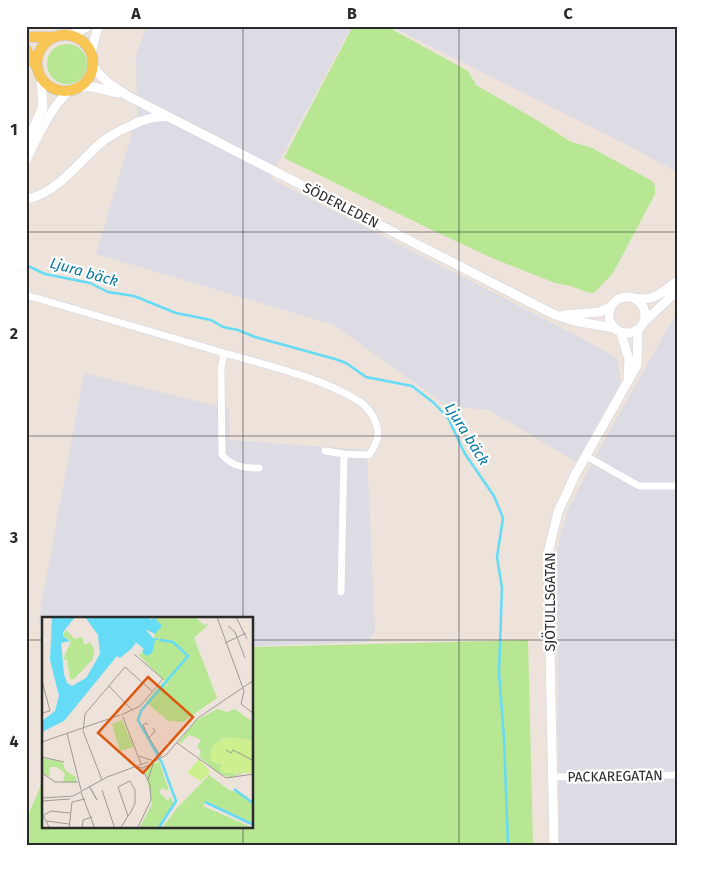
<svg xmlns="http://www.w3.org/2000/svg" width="703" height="871" font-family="'Fira Sans',sans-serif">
  <rect width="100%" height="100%" fill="#ede3da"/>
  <g fill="#dddce5">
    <polygon points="147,26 352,26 270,178 572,333 617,358 621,382 576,462 489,410 447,406 334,325 96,254 137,116 136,55"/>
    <polygon points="390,26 677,26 677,172 627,145"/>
    <polygon points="677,312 677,845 559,845 557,550 567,511 595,457"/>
    <polygon points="84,373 229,409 230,440 367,450 375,632 367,642 253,646 252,618 44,618 44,628 38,623"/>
  </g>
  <g fill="#b7e793">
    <polygon points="353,26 386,26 468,71 476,85 540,122 571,142 590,147 652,181 655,186 655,194 613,273 594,293 586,292 571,286 555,283 492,258 432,230 284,158"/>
    <circle cx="67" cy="64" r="20"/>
    <polygon points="528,640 533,845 26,845 26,820 44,778 44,827 252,827 253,647"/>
  </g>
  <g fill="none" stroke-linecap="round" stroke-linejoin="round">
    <polyline stroke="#66dbf6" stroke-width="2.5" points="26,265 45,274 90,283 108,292 134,296 176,313 211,320 223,327 238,330 255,337 335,359 346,363 366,377 412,386 434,403 448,418 465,454 494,496 503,518 497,557 502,588 499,672 504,739 508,845"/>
    <defs>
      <g id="street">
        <path d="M26,295l198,58 -3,15 1,87c11,12 22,13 37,13"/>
        <path d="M224,353c42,12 96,24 133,47 11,6 21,21 21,34 0,8 -5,15 -9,21l-25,-1 -19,-3"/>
        <polyline points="586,456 639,486 677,486"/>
        <polyline points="341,592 344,454"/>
        <polyline points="553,777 677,775"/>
      </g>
      <g id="secondary">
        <polyline points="69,35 77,33 88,26"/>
        <polyline points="91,53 98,26"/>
        <path d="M93,66c10,15 20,20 35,30l425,218 21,7 40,7"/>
        <polyline points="79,87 93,87 118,93"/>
        <polyline points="26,144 43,107 41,79"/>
        <path d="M26,160c12,-23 23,-51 43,-69"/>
        <path d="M26,199c30,-4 55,-40 77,-58 8,-6 18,-11 27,-15 12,-6 24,-10 37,-9"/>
        <circle cx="627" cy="315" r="18"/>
        <path d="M633,298c19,4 30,-5 44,-17"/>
        <polyline points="564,315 599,312 611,307"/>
        <polyline points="645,321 677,291"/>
        <polyline points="621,333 629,360 628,377"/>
        <polyline points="554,845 548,553 558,512 575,475 637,365 638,329"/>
      </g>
      <g id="primary">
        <circle cx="65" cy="63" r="28"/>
        <polyline points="26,37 54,37"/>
        <polyline points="26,49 36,66"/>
      </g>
    </defs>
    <use href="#street" stroke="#d0d5e4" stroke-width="8"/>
    <use href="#secondary" stroke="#d0d5e4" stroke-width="10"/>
    <use href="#primary" stroke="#c3c3c3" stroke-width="11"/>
    <use href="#street" stroke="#fff" stroke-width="7"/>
    <use href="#secondary" stroke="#fff" stroke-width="9"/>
    <use href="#primary" stroke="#f9c553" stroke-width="10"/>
  </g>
  <path fill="none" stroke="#2a2a2a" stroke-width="1" stroke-opacity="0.55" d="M243,26v592M459,26v819M26,232h651M26,436h651M26,640h18M252,640h425M243,827v18"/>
  <g text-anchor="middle" stroke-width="4.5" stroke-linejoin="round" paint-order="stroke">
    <g font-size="14" fill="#2a2a2a" stroke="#fff">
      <text transform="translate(341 205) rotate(27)" y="5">SÖDERLEDEN</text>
      <text transform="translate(550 602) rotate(-90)" y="5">SJÖTULLSGATAN</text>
      <text transform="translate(615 776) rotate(-1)" y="5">PACKAREGATAN</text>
    </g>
    <g font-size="15" font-style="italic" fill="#0579a2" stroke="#fff">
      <text transform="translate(84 272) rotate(16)" y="5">Ljura bäck</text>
      <text transform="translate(467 434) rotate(58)" y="5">Ljura bäck</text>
    </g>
  </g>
  <g transform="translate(42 617)">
    <rect width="211" height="211" fill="#ede3da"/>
    <path d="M112,0h41l9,8 5,-1 -15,14 23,60 -34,24 -15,-1 -22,-19 16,-19 7,3 -30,-31 14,-13 2,-8 -8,-6 -8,2zM24,13l9,9 7,-2 2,7 7,-1 3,6 -1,10 -19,20h-4l-3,-20 -4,1 8,-19 -8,-6zM175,92l10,3 8,-3 18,13v19l-24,-4 -9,3 -1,22 15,12 10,-1 -14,5 -15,-7 -16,-15 2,-5 -4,-4 4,-7 -6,-3 -6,-2 -9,9 -1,-2 16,-21zM80,103l12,27 -14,4 -8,-27zM0,141l20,4 4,9 10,6v6l-13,-1 2,-9 -8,-6h-7l-1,10 -7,-5zM117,144l10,30 -7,-3 -3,4 9,9 2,-5 4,8 -17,24 -18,1 13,-25 -7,-36zM167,158l20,15 18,6 6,9v18l-47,-22 -3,5 50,22h-91l16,-21z" fill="#b7e793"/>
    <path d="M187,120l24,4v32h-29l-4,-4 2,-7 -5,2 -7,-4 1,-10 5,-7zM157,142l11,13 -9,9 -14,-8z" fill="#ceef8e"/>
    <path d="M10,0h23l-12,15v4l7,5 -9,2 3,31 3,9 5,3 14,-8 14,-24 -2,-19 -13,-18h67l-2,3 5,-2 7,8 -7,8 -10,-5 8,9 7,1 -10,3 5,-1 -3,12 -6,3 -4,-5 2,-2 -11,-9 3,3 -5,6 -11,9 -3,-2 -53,65 -22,11v-11l13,-10 4,-15 -9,-36z" fill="#66dbf6"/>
    <path fill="none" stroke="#66dbf6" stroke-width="2.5" d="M192,172l20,15M163,185l49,23M116,212l18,-28 -14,-38 -24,-43 3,-9 47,-55 -15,-14 -13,-2"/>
    <path fill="none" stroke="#9f9994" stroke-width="1" d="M175,0l27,74 -3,13 13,10M194,0l11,22M186,9l7,6 10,26M183,26l21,-10M0,64l8,30 -8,2M67,69l23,24M79,98l19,-9 23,-27 -29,-25M81,100l18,47M106,108l-2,-2 -3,2 6,13M111,111l2,3 -6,7 12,19M25,116l14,57M0,125l78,-27M135,126l49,35 28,-4M184,133l5,3 2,-3 21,11M97,139l15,5 -6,19M0,140l22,5M94,150l7,1 23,-13 32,-37 56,-38M0,156l13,9h23M60,163l-19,-49 2,-17 40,-47 27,24M47,169l8,14 -6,-11M60,173l13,39M39,175l14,37M0,181l31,-2 34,-19 41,-15M0,184l28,-2M0,196l8,16M2,198l7,-4 19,2M5,204l22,3M27,212l3,-27 13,-3M40,212l1,-9 9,-3M78,212l8,-13 3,-4 4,-9v-13l-5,-9 -12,6 10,29M95,212l14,-29 -1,-15 -8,-17"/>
    <path fill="#de570e" fill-opacity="0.15" stroke="#de570e" stroke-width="2.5" d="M106,60l45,40 -50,56 -45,-40z"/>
    <rect width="211" height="211" fill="none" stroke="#2a2a2a" stroke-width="2.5"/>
  </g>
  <rect width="703" height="871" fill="none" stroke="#ffffff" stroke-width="55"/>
  <rect x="28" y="28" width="648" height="816" fill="none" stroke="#2a2a2a" stroke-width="2"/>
  <g font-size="16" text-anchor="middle" font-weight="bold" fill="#2a2a2a">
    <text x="136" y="19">A</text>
    <text x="352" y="19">B</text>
    <text x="568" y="19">C</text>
    <text x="14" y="135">1</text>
    <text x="14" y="339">2</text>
    <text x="14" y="543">3</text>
    <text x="14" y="747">4</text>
  </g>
</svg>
